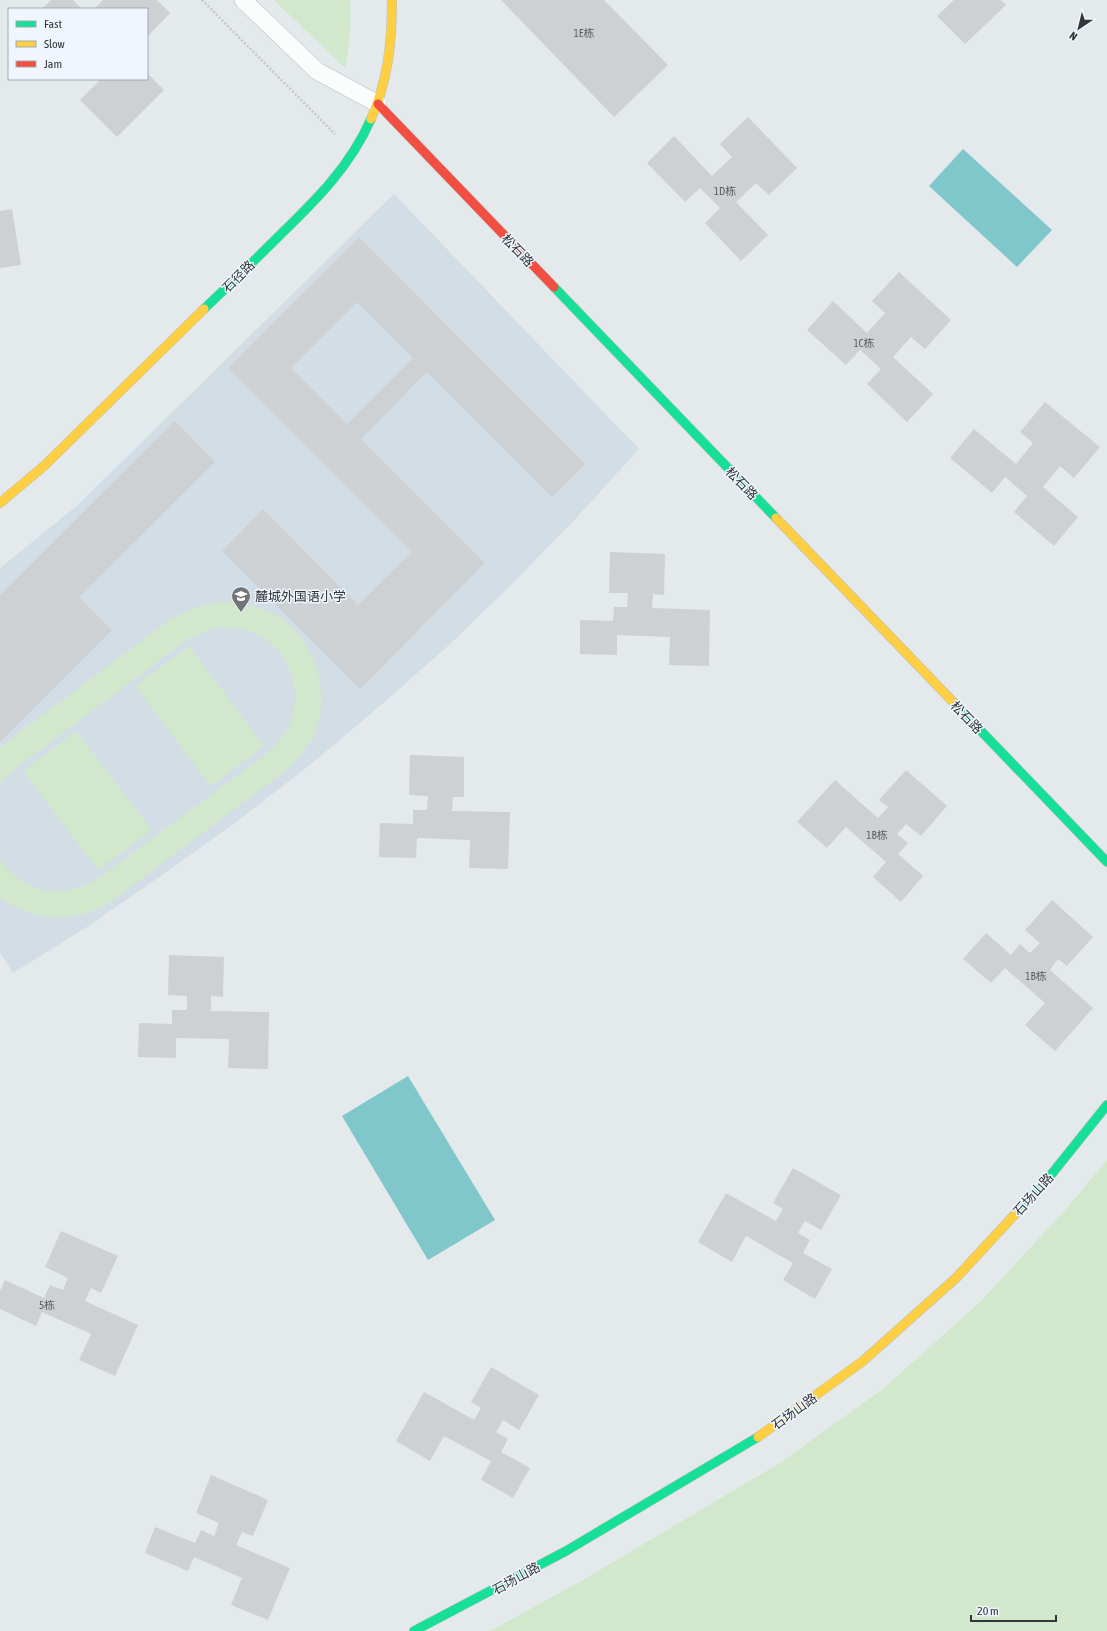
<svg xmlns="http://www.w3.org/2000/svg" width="1107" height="1631" font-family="'Asap Condensed','Noto Sans SC',sans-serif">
  <rect width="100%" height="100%" fill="#e4e9ec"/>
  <polygon fill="#d3dde5" points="394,194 639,449 578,516 514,582 449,645 381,705 311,764 239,820 165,873 90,925 13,973 0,952 0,568 79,504"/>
  <g fill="#d1e8cd">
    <path d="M274,0h76c1,24 0,45 -5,68z"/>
    <path d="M234,602c15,3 30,6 44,14 38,25 56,81 34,122 -7,13 -16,23 -27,33l-172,129c-6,3 -12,8 -19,10 -30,13 -68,8 -94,-13v-37c27,35 62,40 99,18l170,-126c8,-8 16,-16 20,-26 22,-51 -18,-106 -73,-98 -11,2 -21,7 -31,13l-169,127 -12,11 -4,6v-38l171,-128c25,-13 35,-16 63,-17z"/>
    <polygon points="189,646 264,746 211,786 135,686"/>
    <polygon points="76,731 152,830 98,870 23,771"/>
    <polygon points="1107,1160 1107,1631 490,1631 583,1580 780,1463 884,1388 980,1302 1067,1208"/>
  </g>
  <g fill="#80c7cb">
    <polygon points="963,149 1052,230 1017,267 929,186"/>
    <polygon points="408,1076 495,1220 428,1260 342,1116"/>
  </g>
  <g fill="#ced1d4" fill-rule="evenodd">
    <polygon points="51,0 73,0 82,9 42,9"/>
    <polygon points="103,0 157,0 170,13 147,37 147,9 94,9"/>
    <polygon points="501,0 604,0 668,65 614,117"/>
    <polygon points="954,0 1001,0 1006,5 965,44 937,16"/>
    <polygon points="147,73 164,90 117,137 80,100 99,81 97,79 147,79"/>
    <polygon points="748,117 797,168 769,195 756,183 736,202 768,235 741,261 705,223 720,208 700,188 685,202 647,163 674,136 712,176 732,157 720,144"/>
    <polygon points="12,209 21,265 0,268 0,211"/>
    <path d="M359,237l226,227 -33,33 -125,-125 -66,67 124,124 -125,126 -138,-138 41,-42 95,96 54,-53 -184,-184zM357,302l56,56 -66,66 -56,-56z"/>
    <polygon points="899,272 951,320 925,349 911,337 893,357 933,394 907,422 867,384 881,369 860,350 846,365 807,330 833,301 867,333 885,313 872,301"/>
    <polygon points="1045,402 1100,447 1074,478 1060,466 1043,487 1078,517 1054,546 1014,512 1027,496 1005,477 992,493 950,458 974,429 1016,464 1033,443 1020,432"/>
    <polygon points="175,421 215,462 79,597 112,630 0,742 0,595"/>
    <polygon points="610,552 665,554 664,595 653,594 652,608 710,610 709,666 669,665 670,637 617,635 617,655 580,654 580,620 613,621 614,607 627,607 628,593 609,593"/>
    <polygon points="410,755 464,757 464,797 453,797 452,811 510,812 508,869 469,868 470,840 417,838 416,858 379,857 380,823 413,824 413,810 427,810 428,796 409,795"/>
    <polygon points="906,770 947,806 921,836 906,824 897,834 908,843 898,854 923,876 901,902 873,877 886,862 846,827 827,848 797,822 835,780 878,818 888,807 879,800"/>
    <polygon points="1052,900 1093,937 1067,966 1058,959 1050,970 1093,1008 1055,1051 1025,1025 1045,1003 1005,968 991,983 963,959 986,933 1011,955 1020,944 1030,953 1040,943 1025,930"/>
    <polygon points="169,955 224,957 223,997 211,996 211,1011 269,1012 268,1069 228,1068 229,1039 176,1038 176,1058 138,1057 139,1023 172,1024 172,1010 187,1010 187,996 168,995"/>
    <polygon points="793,1168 841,1195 821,1230 805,1221 798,1233 810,1240 803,1253 832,1269 815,1299 783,1280 793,1263 746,1236 732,1262 698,1242 726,1193 776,1221 783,1209 773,1203"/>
    <polygon points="61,1231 118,1256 101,1293 91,1288 85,1301 138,1325 115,1376 79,1360 91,1334 42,1312 36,1326 0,1309 0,1291 5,1280 44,1298 50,1285 63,1290 68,1278 45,1267"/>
    <polygon points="491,1367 539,1395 519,1430 503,1420 496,1432 508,1439 501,1452 530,1468 513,1498 481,1480 491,1461 444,1436 430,1461 396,1441 424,1392 474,1420 481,1408 471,1402"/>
    <polygon points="211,1475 268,1500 253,1536 242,1532 236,1545 290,1568 268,1620 231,1605 242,1578 194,1557 188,1571 145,1553 155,1527 195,1543 201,1530 214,1536 219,1523 196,1513"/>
  </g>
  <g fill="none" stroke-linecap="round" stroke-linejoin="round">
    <defs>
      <polyline id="lane" points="243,0 317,71 378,104"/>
      <g id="fast">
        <polyline points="554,287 776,518"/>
        <path d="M204,309c25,-24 50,-48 75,-73 36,-35 71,-69 92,-117"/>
        <polyline points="957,706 1107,862"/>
        <polyline points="1018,1211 1042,1186 1107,1105"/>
        <polyline points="414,1631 566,1551 758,1437"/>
      </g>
      <g id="slow">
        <path d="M371,119c17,-38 21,-77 21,-119"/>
        <polyline points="0,503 44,466 204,309"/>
        <polyline points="776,518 957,706"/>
        <polyline points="758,1437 863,1361 956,1278 1018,1211"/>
      </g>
      <polyline id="jam" points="378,104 554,287"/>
    </defs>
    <use href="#lane" stroke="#babec0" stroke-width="18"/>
    <use href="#fast" stroke="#babec0" stroke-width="10"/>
    <use href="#slow" stroke="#babec0" stroke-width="10"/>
    <use href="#jam" stroke="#babec0" stroke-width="10"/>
    <polyline stroke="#c6c8c9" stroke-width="2.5" stroke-dasharray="2 2" stroke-linecap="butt" points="202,0 335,134"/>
    <use href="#lane" stroke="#fbfcfc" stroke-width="17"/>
    <use href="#fast" stroke="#16e098" stroke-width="9"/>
    <use href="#slow" stroke="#ffcf43" stroke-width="9"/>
    <use href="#jam" stroke="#f24e42" stroke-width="9"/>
  </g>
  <defs>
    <symbol id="school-pin" viewBox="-11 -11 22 30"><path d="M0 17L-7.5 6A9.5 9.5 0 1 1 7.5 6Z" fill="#717578" stroke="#eff6fd"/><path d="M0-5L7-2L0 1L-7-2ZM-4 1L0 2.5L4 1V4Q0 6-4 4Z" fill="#fff"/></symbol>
  </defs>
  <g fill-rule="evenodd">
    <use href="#school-pin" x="230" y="585" width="22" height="30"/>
  </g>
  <g text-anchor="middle" stroke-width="3" stroke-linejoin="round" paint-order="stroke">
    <g font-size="11" fill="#5a5d60">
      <text x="584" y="37">1E栋</text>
      <text x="725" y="195">1D栋</text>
      <text x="864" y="347">1C栋</text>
      <text x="877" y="839">1B栋</text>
      <text x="1036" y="980">1B栋</text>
      <text x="47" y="1309">5栋</text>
    </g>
    <g font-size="13" fill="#333639" stroke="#eff6fd">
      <text transform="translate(518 250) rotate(46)" y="5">松石路</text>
      <text transform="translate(238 276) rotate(-45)" y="5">石径路</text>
      <text transform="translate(742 483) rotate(46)" y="5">松石路</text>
      <text transform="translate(967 717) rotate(46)" y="5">松石路</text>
      <text transform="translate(1033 1194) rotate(-48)" y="5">石场山路</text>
      <text transform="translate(794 1411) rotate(-36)" y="5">石场山路</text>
      <text transform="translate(516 1578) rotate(-29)" y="5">石场山路</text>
    </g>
    <g font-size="13" fill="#333639" stroke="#eff6fd" text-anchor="start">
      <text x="255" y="601">麓城外国语小学</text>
    </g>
  </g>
  <rect x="8" y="8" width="140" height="72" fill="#eff6fd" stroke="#a4a9af"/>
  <rect x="16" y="21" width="20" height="6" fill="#16e098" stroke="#a4a9af"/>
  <text x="44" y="28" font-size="12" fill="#333639">Fast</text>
  <rect x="16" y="41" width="20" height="6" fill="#ffcf43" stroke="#a4a9af"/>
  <text x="44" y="48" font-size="12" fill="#333639">Slow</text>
  <rect x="16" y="61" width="20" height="6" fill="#f24e42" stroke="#a4a9af"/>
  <text x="44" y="68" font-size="12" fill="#333639">Jam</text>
  <g transform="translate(1079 28) rotate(215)" stroke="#eff6fd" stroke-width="3" paint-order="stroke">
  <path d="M0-3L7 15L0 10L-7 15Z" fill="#333639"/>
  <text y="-6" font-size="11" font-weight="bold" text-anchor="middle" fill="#333639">N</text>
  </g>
  <path d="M971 1615v6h85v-6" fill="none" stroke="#333639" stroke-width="2"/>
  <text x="977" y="1615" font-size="12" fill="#333639" stroke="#eff6fd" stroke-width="3" paint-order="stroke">20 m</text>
</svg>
